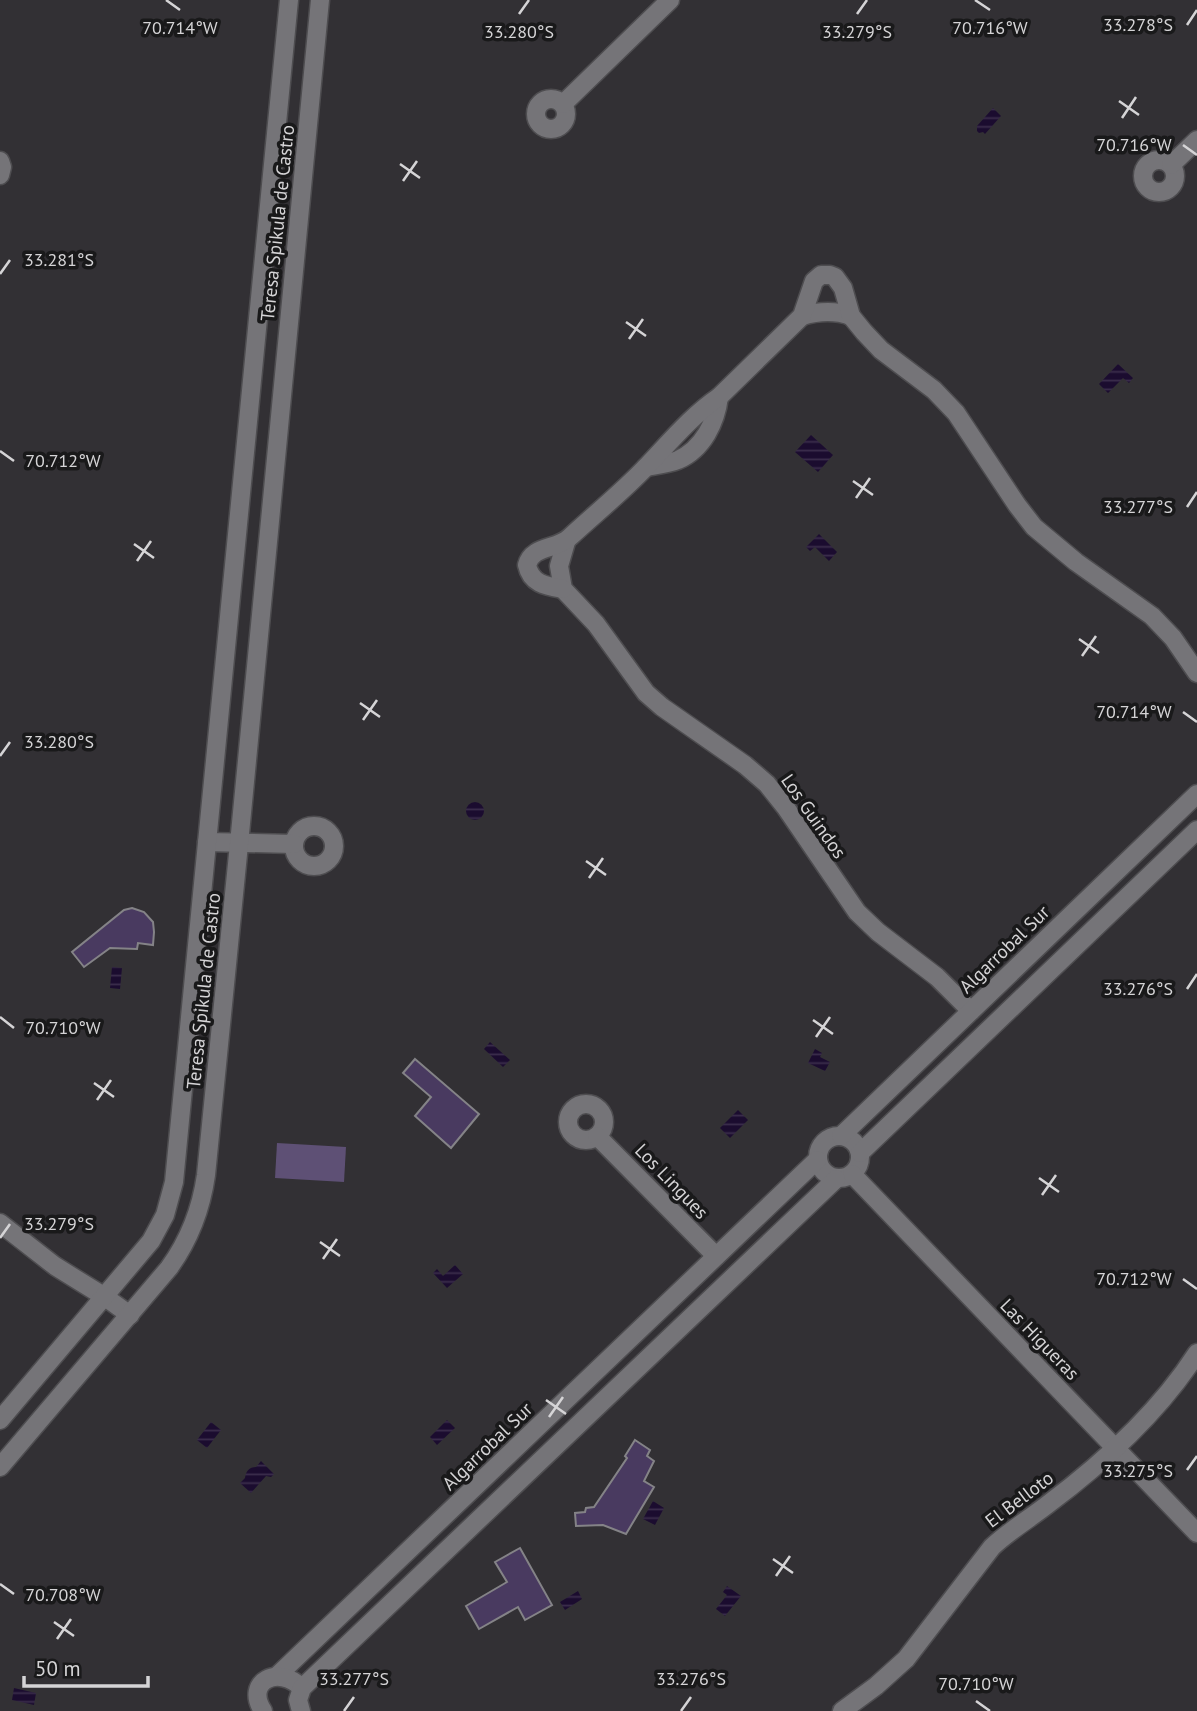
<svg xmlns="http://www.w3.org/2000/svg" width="1197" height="1711" font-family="'PT Sans',sans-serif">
  <defs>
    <pattern id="water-rules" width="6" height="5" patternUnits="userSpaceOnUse" patternTransform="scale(1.75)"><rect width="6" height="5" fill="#1b0c2f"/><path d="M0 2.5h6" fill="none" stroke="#3b2e4c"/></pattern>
  </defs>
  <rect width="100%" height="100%" fill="#323034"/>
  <polygon fill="#5e5075" points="277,1143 346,1147 344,1182 275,1178"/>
  <g fill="url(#water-rules)">
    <polygon points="993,108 1001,116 985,134 983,132 979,133 977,131 977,126"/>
    <polygon points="1118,364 1133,378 1129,383 1123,378 1108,393 1099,384"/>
    <polygon points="811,435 833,455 818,472 795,452"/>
    <polygon points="819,534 837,552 829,561 815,547 810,551 806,547"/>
    <circle cx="475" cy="811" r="9"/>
    <polygon points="112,967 122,968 120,989 110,988"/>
    <polygon points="490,1042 510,1060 503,1067 484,1049"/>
    <polygon points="815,1049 822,1053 820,1057 830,1062 825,1071 808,1063"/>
    <polygon points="738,1110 748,1120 730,1138 720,1128"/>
    <polygon points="455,1265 463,1274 447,1288 433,1273 437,1269 443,1276"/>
    <polygon points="447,1420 455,1428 437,1445 430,1437"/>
    <polygon points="211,1422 221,1430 207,1448 197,1440"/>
    <path d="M261,1461l13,13 -3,3 -5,-1 -15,17 -11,-10 5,-5c1,-7 4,-11 11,-11z"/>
    <polygon points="653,1501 664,1508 655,1525 643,1519"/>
    <polygon points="727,1586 741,1596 725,1616 716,1609 727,1595 723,1592"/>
    <polygon points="578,1591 582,1599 565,1610 560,1602"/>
    <polygon points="14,1688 36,1693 34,1705 12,1700"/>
  </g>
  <g fill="#493a60" stroke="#848387" stroke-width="2">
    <polygon points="132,908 144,912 153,922 154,932 153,945 138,943 137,949 110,948 84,967 72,952 124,910"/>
    <polygon points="415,1059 479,1114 451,1148 415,1116 431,1097 403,1073"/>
    <polygon points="635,1440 650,1450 647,1456 654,1461 644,1481 654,1487 626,1534 603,1525 576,1526 575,1513 585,1512 586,1508 594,1507 627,1458 625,1456"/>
    <polygon points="520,1548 552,1605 525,1620 518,1607 479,1629 466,1606 507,1582 495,1562"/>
  </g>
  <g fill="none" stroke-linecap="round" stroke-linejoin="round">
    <defs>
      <g id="minor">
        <circle cx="551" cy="114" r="15"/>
        <polyline points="563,104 670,0"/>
        <circle cx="1159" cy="176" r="16"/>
        <polyline points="0,161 2,167 0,175"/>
        <polyline points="1171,165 1197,140"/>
        <path d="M802,316c17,-5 32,-6 49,0"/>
        <path d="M646,467c11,-2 22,-3 32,-7 25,-11 38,-38 41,-63"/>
        <polyline points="566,542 559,566 563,589 596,624 646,693 662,707 745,765 767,784 786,808 857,912 878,932 937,977 971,1011"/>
        <path d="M563,589c-17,-3 -32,-5 -36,-24 5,-20 30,-15 43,-28 25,-23 52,-45 75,-69 24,-25 46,-52 74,-71l83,-81 12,-35 7,-6h9l5,2 8,11 8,28 13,16 17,18 53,40 22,23 61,92 17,22 42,35 76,54 21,22 24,35"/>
        <circle cx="314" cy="846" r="20"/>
        <polyline points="207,842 294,844"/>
        <circle cx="586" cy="1122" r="18"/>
        <circle cx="839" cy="1157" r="21"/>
        <polyline points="597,1136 716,1256"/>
        <polyline points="841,1136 1197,794"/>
        <polyline points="860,1153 1197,830"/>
        <polyline points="852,1174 1197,1533"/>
        <polyline points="0,1223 55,1266 105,1297 130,1315"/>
        <polyline points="0,1420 151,1241 165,1215 174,1182 289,0"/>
        <path d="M0,1467l169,-199c21,-29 32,-58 37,-93l33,-331 81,-844"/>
        <polyline points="277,1676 817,1160"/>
        <path d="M263,1711c-19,-29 15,-47 39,-23"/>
        <polyline points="301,1711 298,1700 302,1688 836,1179"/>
        <path d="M842,1711l34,-25 30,-27 86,-112c17,-16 37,-28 55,-42 56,-42 112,-93 150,-152"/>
      </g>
    </defs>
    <use href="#minor" stroke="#4e4d50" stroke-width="21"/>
    <use href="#minor" stroke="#757478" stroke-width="18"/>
  </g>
  <path fill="none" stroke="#d5d4d6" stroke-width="2.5" d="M166,0l14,10M975,0l15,10M519,14l10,-14M857,14l10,-14M1187,25l10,-15M1119,101l20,14M1122,118l14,-21M1183,145l14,10M400,164l20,14M403,181l14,-20M0,274l10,-14M626,322l20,14M629,339l14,-20M0,451l14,10M853,481l20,14M856,498l14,-20M1187,507l10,-15M134,544l20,14M137,561l14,-20M1079,639l20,14M1082,656l14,-20M360,703l20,14M1183,712l14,10M363,720l14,-20M0,756l10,-14M586,861l20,14M589,878l14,-20M1187,989l10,-15M0,1017l14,11M813,1020l20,14M816,1037l14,-20M94,1083l20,14M97,1100l14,-20M1039,1178l20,14M1042,1195l14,-20M0,1238l10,-14M320,1242l20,14M323,1259l14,-20M1183,1279l14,10M546,1400l20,14M549,1417l14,-20M1187,1470l10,-14M773,1559l20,14M776,1576l14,-20M0,1584l14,10M54,1622l20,14M57,1639l14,-20M976,1701l14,10M344,1711l10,-14M681,1711l10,-14"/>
  <g text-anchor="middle" stroke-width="7" stroke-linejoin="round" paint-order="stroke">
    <g font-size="19" fill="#d5d4d6" stroke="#19191a">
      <text transform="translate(277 223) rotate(-84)" y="7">Teresa Spikula de Castro</text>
      <text transform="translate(814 816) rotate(55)" y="7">Los Guindos</text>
      <text transform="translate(1004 949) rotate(-44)" y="7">Algarrobal Sur</text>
      <text transform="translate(203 991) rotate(-84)" y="7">Teresa Spikula de Castro</text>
      <text transform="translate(672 1181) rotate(46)" y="7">Los Lingues</text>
      <text transform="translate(1040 1339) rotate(46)" y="7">Las Higueras</text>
      <text transform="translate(487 1446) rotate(-44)" y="7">Algarrobal Sur</text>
      <text transform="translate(1019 1499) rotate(-37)" y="7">El Belloto</text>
    </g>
  </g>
  <g font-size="18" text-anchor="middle" fill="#d5d4d6" stroke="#19191a" stroke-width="7" stroke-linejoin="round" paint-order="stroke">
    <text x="1138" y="31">33.278°S</text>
    <text x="180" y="34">70.714°W</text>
    <text x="990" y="34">70.716°W</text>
    <text x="519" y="38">33.280°S</text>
    <text x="857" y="38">33.279°S</text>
    <text x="1134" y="151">70.716°W</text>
    <text x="59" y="266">33.281°S</text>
    <text x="63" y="467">70.712°W</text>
    <text x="1138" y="513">33.277°S</text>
    <text x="1134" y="718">70.714°W</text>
    <text x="59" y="748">33.280°S</text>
    <text x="1138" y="995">33.276°S</text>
    <text x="63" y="1034">70.710°W</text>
    <text x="59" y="1230">33.279°S</text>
    <text x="1134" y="1285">70.712°W</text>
    <text x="1138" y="1477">33.275°S</text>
    <text x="63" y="1601">70.708°W</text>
    <text x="354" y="1685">33.277°S</text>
    <text x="691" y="1685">33.276°S</text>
    <text x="976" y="1690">70.710°W</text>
  </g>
  <path d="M24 1676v10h124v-10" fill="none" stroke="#d5d4d6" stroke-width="3.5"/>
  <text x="35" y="1676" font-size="21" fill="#d5d4d6" stroke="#19191a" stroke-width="5" paint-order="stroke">50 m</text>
</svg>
